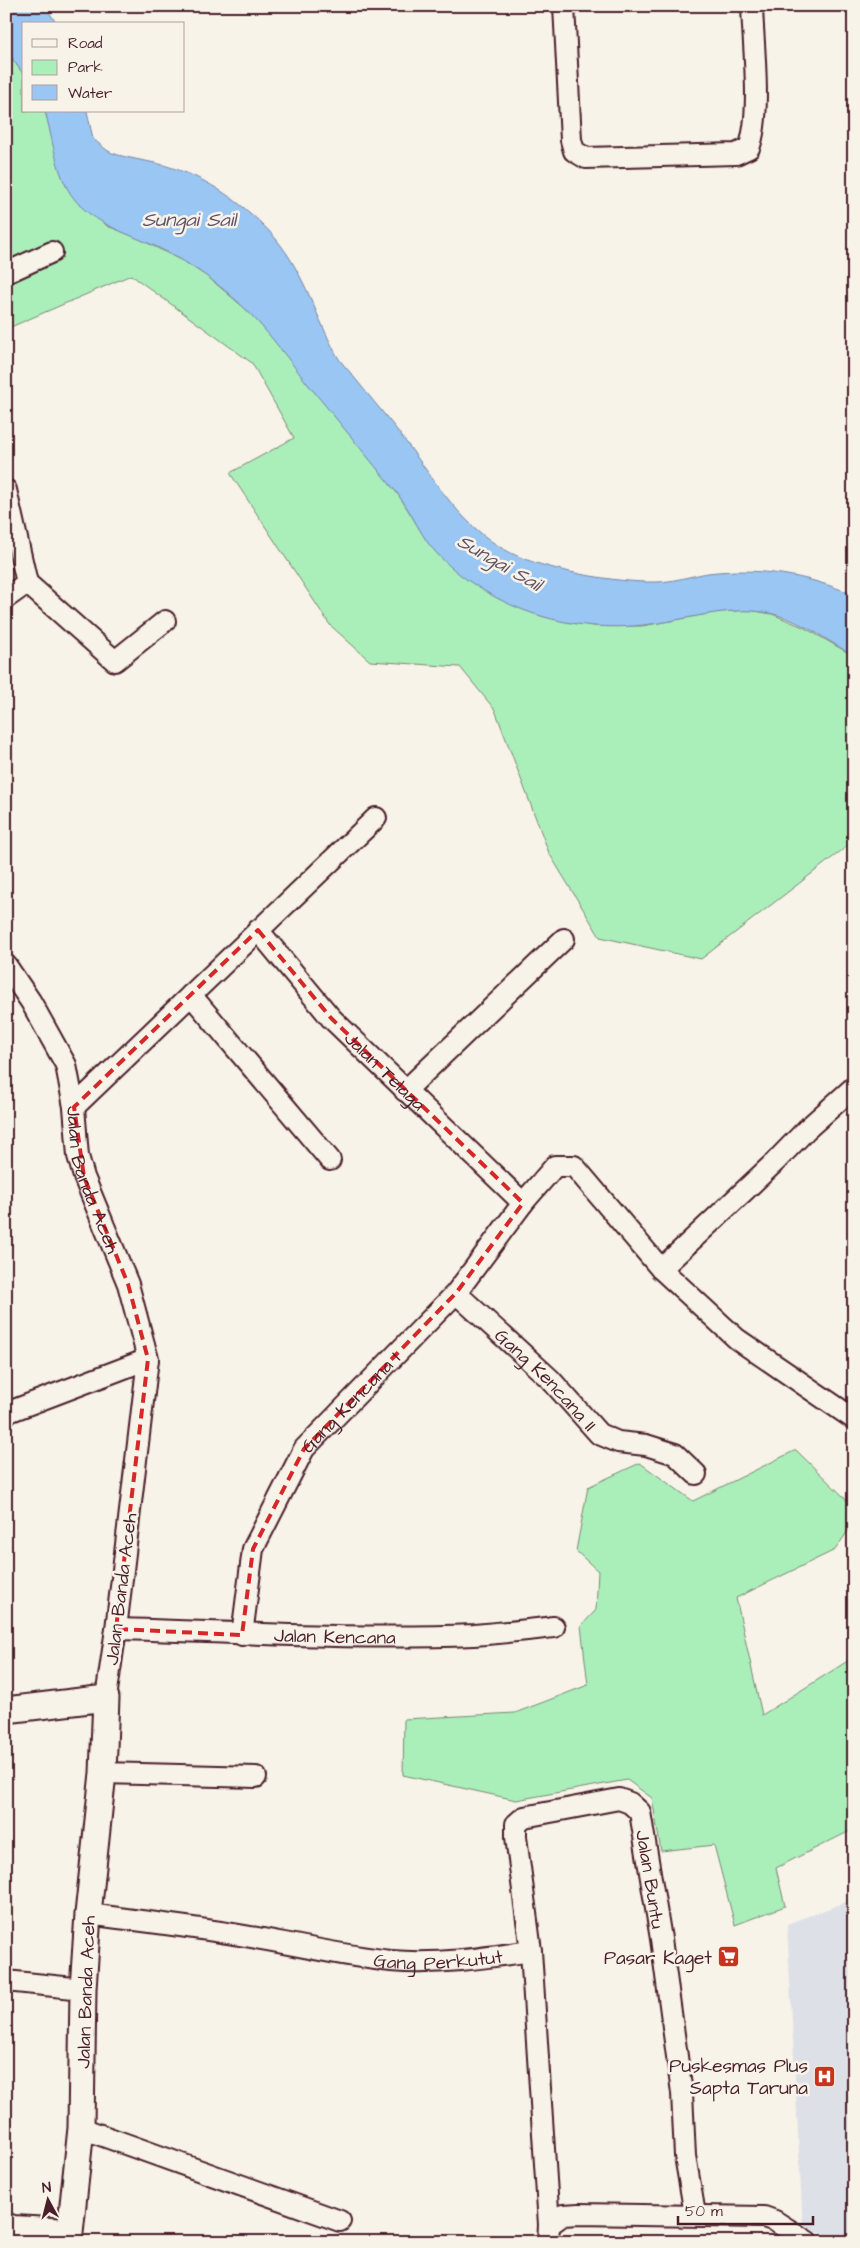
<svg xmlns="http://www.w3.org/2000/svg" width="860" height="2248" font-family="'Architects Daughter',sans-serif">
  <rect width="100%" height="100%" fill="#f7f3e8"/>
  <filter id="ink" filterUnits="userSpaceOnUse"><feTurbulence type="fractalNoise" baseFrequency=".02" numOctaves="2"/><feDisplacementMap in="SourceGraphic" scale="10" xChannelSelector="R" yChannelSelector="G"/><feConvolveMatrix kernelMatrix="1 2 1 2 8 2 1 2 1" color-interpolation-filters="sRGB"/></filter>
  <g filter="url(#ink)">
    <polygon fill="#dde0e6" points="854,1899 854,2242 851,2242 803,2228 787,1924"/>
    <g fill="#aaefba" stroke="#7a8772">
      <polygon points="6,50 24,75 24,111 45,111 66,186 107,226 134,236 186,263 208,277 248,311 283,349 400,497 427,541 440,556 478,587 500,599 545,617 593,626 642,626 718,612 749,610 772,614 803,627 854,656 854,841 701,959 600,937 549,853 495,710 460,667 370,661 330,625 230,473 294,438 252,363 131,275 6,329"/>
      <polygon points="796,1450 854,1507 854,1522 835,1550 736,1598 762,1715 854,1657 854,1829 776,1868 785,1906 735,1925 714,1845 661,1851 652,1798 627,1780 516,1800 403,1775 404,1719 515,1713 588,1685 581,1626 596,1610 598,1571 576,1551 588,1487 640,1463 693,1501"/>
    </g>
    <g fill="#99c6f3" stroke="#7983a3">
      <polygon points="6,6 45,6 57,24 24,24 24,75 6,50"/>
      <path d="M45,111h42l6,28c6,4 12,11 19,14 20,7 42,8 61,15 37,12 69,35 96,63 33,35 45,81 67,123 4,8 12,15 17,22 14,17 27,33 40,49 36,45 64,100 116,127 34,18 108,31 146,30 18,0 35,-6 53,-9 50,-6 100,2 146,22v61c-26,-15 -55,-37 -85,-43 -43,-8 -84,8 -126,12 -41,5 -83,-1 -120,-15 -35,-14 -72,-37 -95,-67 -11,-16 -19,-34 -31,-50 -30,-37 -61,-74 -91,-111 -24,-31 -46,-62 -77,-88 -21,-18 -45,-34 -70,-46 -33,-16 -73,-25 -92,-60 -12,-23 -15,-52 -22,-77z"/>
    </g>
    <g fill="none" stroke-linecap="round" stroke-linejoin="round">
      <defs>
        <g id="minor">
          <path d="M564,6l7,134 3,11 12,7 150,-4 13,-6c13,-34 4,-104 3,-142"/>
          <polyline points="6,273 52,252"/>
          <polyline points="6,490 27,583 115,661 165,621"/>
          <polyline points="6,598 27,583"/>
          <path id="s1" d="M258,930l73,88 192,185"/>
          <path id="s2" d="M6,965l25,37 35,63 8,42 4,49 6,21 44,107 20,75 -32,270 -10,69"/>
          <polyline points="191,995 330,1160"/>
          <polyline points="405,1091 564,939"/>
          <polyline points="74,1107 376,818"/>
          <polyline points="661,1269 775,1162 807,1129 854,1087"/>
          <path id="s3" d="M456,1293l94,86 49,55 19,8 28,3 29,9 21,20"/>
          <polyline points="6,1413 148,1359"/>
          <path id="s4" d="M116,1629c119,3 239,11 358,6 27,-2 53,-5 80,-8"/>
          <path id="s5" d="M242,1635l11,-86 51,-100 152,-156 67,-90 32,-37h19l87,103 76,70 117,80"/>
          <polyline points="103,1773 256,1777"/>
          <path id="s6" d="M88,1914c52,7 105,13 157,22 49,8 97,20 146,25 46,4 94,-3 140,-10l-15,-114v-13l8,-7 95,-18 11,4 10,9 21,127 21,154 3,63 10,58"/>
          <polyline points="531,1951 549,2225 548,2242"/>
          <polyline points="6,1981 83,1989"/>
          <polyline points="81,2128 340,2221"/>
          <polyline points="6,2223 13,2226 70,2229"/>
          <polyline points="549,2225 563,2215 579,2214 764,2217 775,2221 808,2242"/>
        </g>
        <polyline id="tertiary" points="6,1710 106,1698 103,1773 88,1914 83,1989 81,2128 69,2242"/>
      </defs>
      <use href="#minor" stroke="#4a1f2b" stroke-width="24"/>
      <use href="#tertiary" stroke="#4a1f2b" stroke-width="29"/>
      <use href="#minor" stroke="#f7f3e8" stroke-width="20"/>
      <use href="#tertiary" stroke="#f7f3e8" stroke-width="25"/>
    </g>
  </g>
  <path fill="none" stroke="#d62828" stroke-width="4" stroke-dasharray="10 6" stroke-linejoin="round" d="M258,930l73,88 192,185 -67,90 -152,156 -51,100 -11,86 -126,-6 32,-270 -20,-75 -44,-107 -10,-70z"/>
  <defs>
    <symbol id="supermarket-square" viewBox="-11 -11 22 22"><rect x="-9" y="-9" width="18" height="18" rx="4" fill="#c8321e" stroke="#f7f3e8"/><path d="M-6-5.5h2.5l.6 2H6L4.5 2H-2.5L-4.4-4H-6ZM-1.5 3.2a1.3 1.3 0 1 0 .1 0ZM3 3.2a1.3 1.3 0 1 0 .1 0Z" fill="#fff"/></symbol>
    <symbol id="hospital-square" viewBox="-11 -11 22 22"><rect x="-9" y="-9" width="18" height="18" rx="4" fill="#c8321e" stroke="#f7f3e8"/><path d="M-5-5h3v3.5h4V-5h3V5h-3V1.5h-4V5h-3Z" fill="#fff"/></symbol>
  </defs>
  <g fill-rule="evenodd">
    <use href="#supermarket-square" x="716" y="1944" width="25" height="25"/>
    <use href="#hospital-square" x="812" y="2064" width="25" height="25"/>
  </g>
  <g text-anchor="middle" stroke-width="5" stroke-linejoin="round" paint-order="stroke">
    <g font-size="19" fill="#4a1f2b" stroke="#f7f3e8">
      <text dy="7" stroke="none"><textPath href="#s1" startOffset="190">Jalan Telaga</textPath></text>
      <text dy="7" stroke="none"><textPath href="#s2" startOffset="235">Jalan Banda Aceh</textPath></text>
      <text dy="7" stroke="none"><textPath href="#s3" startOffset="125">Gang Kencana II</textPath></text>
      <text dy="7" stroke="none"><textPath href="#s5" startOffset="265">Gang Kencana I</textPath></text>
      <text transform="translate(120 1589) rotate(-83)" y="7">Jalan Banda Aceh</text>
      <text dy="7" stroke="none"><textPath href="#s4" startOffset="219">Jalan Kencana</textPath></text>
      <text dy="7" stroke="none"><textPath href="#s6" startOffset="776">Jalan Buntu</textPath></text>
      <text dy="7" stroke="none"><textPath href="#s6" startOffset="354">Gang Perkutut</textPath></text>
      <text transform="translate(85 1992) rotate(-88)" y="7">Jalan Banda Aceh</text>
    </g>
    <g font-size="19" fill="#4a1f2b" stroke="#f7f3e8" text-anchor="end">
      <text x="712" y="1964">Pasar Kaget</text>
      <text x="808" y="2072">Puskesmas Plus<tspan x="808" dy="22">Sapta Taruna</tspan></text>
    </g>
    <g font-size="20" font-style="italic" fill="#625167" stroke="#f7f3e8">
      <text x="189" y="226">Sungai Sail</text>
      <text transform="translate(500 562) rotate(30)" y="7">Sungai Sail</text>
    </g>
  </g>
  <rect width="860" height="2248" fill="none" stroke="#f7f3e8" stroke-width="25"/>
  <rect x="12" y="12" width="835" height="2223" fill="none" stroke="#4a1f2b" stroke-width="2" filter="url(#ink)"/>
  <rect x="22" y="22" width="162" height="90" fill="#f7f3e8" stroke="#b29e9c"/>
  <rect x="32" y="39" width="25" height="8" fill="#f7f3e8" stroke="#b29e9c"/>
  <text x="68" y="48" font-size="15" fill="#4a1f2b">Road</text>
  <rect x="32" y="60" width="25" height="15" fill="#aaefba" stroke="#b29e9c"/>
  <text x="68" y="72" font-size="15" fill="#4a1f2b">Park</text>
  <rect x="32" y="85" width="25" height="15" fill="#99c6f3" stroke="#b29e9c"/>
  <text x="68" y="98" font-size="15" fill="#4a1f2b">Water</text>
  <g transform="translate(48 2200) rotate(353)" stroke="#f7f3e8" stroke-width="4" paint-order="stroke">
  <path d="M0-4L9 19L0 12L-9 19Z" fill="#4a1f2b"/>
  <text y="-8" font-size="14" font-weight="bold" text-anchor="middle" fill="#4a1f2b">N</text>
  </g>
  <path d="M678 2216v8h135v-8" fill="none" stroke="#4a1f2b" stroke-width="2.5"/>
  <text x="685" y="2216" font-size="15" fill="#4a1f2b" stroke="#f7f3e8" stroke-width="4" paint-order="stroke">50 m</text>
</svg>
